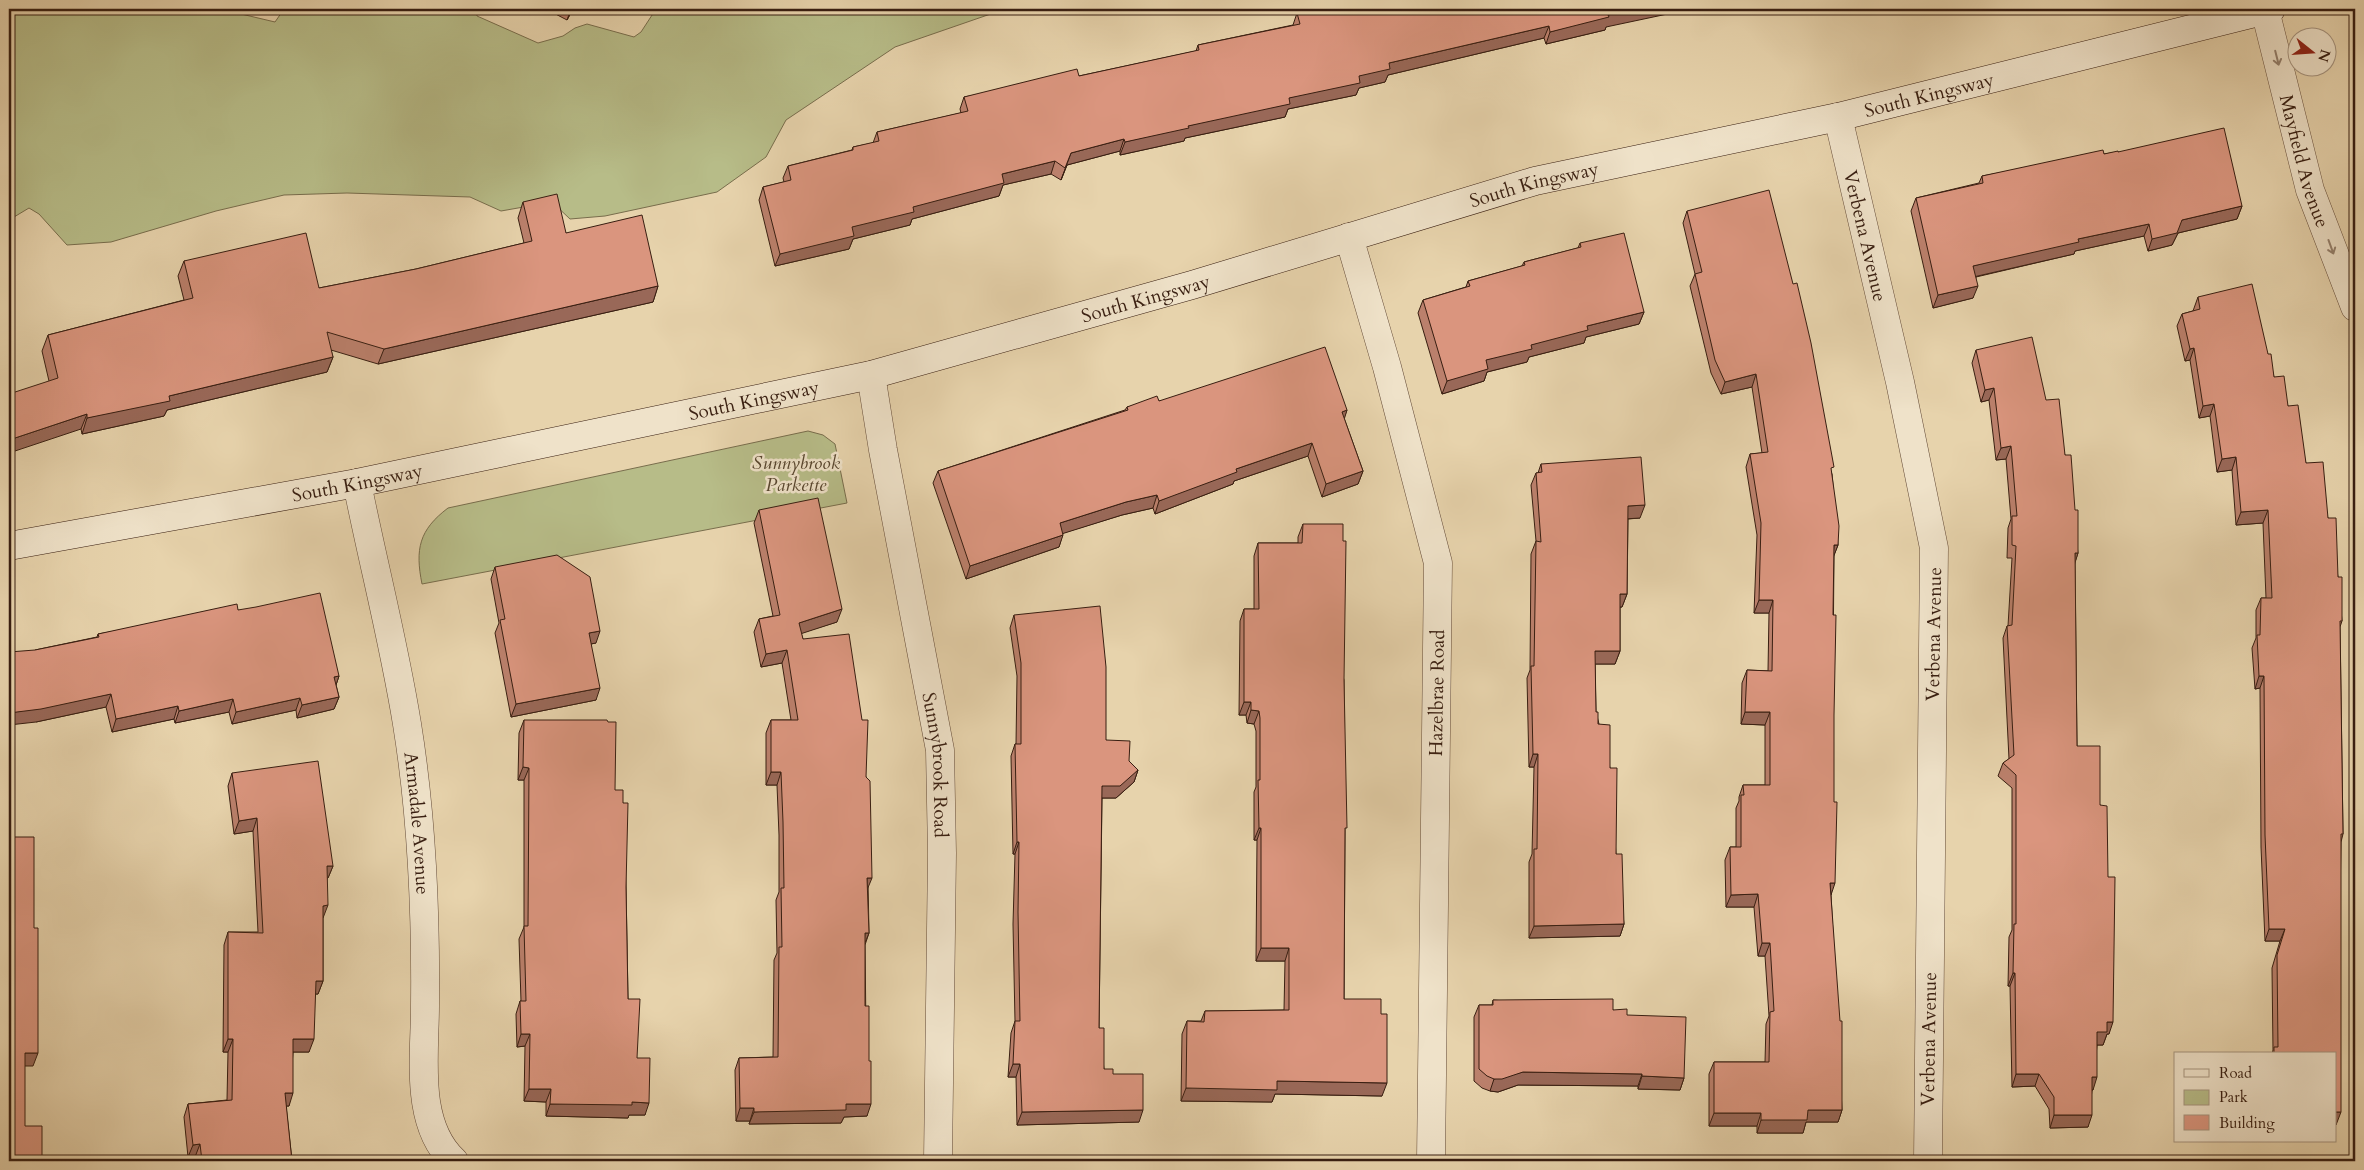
<svg xmlns="http://www.w3.org/2000/svg" width="2364" height="1170" font-family="Cardo,serif">
  <rect width="100%" height="100%" fill="#e7d3ac"/>
  <filter id="stains"><feTurbulence type="fractalNoise" baseFrequency=".004" numOctaves="4"/><feColorMatrix values="0 0 0 0 .2 0 0 0 0 .09 0 0 0 0 .02 0 0 0 .5 -.17"/></filter>
  <radialGradient id="worn" r=".72"><stop offset=".6" stop-color="#630" stop-opacity="0"/><stop offset="1" stop-color="#630" stop-opacity=".3"/></radialGradient>
  <g fill="#b7bc88" stroke="#786d4c">
    <polygon points="9,9 220,9 275,22 284,9 476,9 477,16 538,43 563,36 575,28 587,24 634,37 641,32 656,9 1005,9 895,47 786,120 766,157 717,192 605,216 570,219 552,202 501,211 470,197 347,193 284,195 216,211 111,242 67,245 39,214 29,208 9,220"/>
    <path d="M808,431l15,4 12,9 12,59 -425,81c-7,-35 -3,-54 26,-76z"/>
  </g>
  <g fill="none" stroke-linecap="round" stroke-linejoin="round">
    <defs>
      <g id="street">
        <path id="s1" d="M2265,10l45,180 45,117"/>
        <path id="s2" d="M1838,117l62,265 34,166 -6,613"/>
        <polyline points="1349,237 1387,367 1438,563 1431,1161"/>
        <path id="s3" d="M871,375l12,75 57,300 2,103 -4,308"/>
        <path id="s4" d="M357,483c16,80 37,160 50,241 15,93 19,188 18,282 0,50 -11,118 29,155"/>
      </g>
      <g id="secondary">
        <path id="s5" d="M9,546l348,-63 514,-108 321,-90 343,-104 303,-64 433,-108"/>
      </g>
    </defs>
    <use href="#street" stroke="#644b38" stroke-width="29"/>
    <use href="#secondary" stroke="#381e11" stroke-width="29"/>
    <use href="#street" stroke="#efe2c9" stroke-width="28"/>
    <use href="#secondary" stroke="#efe2c9" stroke-width="28"/>
  </g>
  <g fill="#bb806c" stroke="#381e11">
    <polygon points="546,9 573,9 567,20"/>
    <polygon points="1297,13 1606,27 1605,30 1546,44 1544,38 1388,75 1385,82 1359,88 1356,95 1288,109 1285,117 1185,138 1184,141 1120,155 1120,151 1067,165 1061,180 1051,174 1003,185 999,196 912,219 910,225 853,239 849,249 775,266 759,200 763,187 784,182 783,178 788,166 852,150 853,147 873,143 877,132 961,113 960,109 964,97 1079,76 1196,51 1198,45 1293,25"/>
    <polygon points="2118,152 2242,206 2237,219 2178,233 2172,245 2148,251 2144,236 2075,251 2074,254 1976,277 1973,298 1933,308 1911,211 1916,198 1979,183 1982,176 2104,154"/>
    <polygon points="523,202 566,233 658,286 653,302 378,364 331,350 333,357 327,372 167,410 164,416 82,434 81,429 49,381 42,351 48,335 184,300 178,276 184,261 319,288 416,269 524,243 518,218"/>
    <polygon points="1687,211 1832,474 1838,545 1834,555 1831,895 1842,1110 1838,1122 1806,1122 1803,1133 1757,1133 1757,1126 1709,1126 1709,1074 1714,1062 1765,1062 1766,1024 1769,1016 1765,956 1758,956 1754,907 1726,907 1725,860 1730,847 1736,847 1736,808 1739,801 1739,797 1743,785 1765,785 1765,725 1741,724 1742,683 1747,670 1768,671 1769,613 1754,613 1757,535 1746,467 1750,454 1762,453 1752,387 1721,394 1711,373 1690,286 1695,274 1683,223"/>
    <polygon points="1580,243 1644,312 1639,324 1586,337 1584,343 1529,357 1527,362 1487,372 1484,381 1442,394 1418,313 1423,300 1466,287 1468,281 1522,266 1524,262 1578,248"/>
    <polygon points="2198,297 2268,354 2274,377 2288,406 2306,463 2328,518 2338,577 2342,621 2340,627 2343,834 2341,842 2336,1125 2335,1054 2272,1054 2273,1050 2272,968 2280,941 2265,941 2261,847 2260,688 2255,689 2252,648 2256,638 2256,610 2261,598 2266,598 2263,523 2236,525 2232,470 2217,472 2210,416 2199,418 2190,360 2185,361 2177,326 2182,314 2193,311"/>
    <polygon points="1976,350 2046,400 2065,455 2078,553 2075,562 2077,746 2100,805 2109,1034 2107,1034 2103,1045 2097,1045 2093,1090 2092,1090 2088,1127 2050,1128 2049,1109 2035,1086 2012,1087 2010,986 2008,986 2009,937 2012,930 2012,788 1998,776 2003,763 2009,759 2003,638 2007,626 2008,626 2012,558 2007,558 2008,528 2011,519 2006,459 1996,460 1989,400 1981,402 1972,363"/>
    <polygon points="1159,401 1347,410 1344,418 1363,471 1358,484 1322,497 1308,456 1234,481 1233,484 1155,514 1153,508 1122,515 1063,533 1059,547 966,579 933,483 938,471 1125,410 1127,407"/>
    <polygon points="1541,464 1640,518 1628,519 1627,594 1622,607 1620,607 1620,651 1615,664 1595,664 1596,712 1610,768 1616,854 1624,924 1620,936 1529,938 1529,862 1532,854 1534,767 1529,767 1527,678 1530,670 1531,554 1536,541 1531,485 1536,473 1538,473"/>
    <polygon points="759,510 837,622 801,633 803,639 866,777 869,933 865,945 867,1116 844,1117 841,1123 749,1124 750,1121 736,1121 735,1070 739,1058 773,1057 774,960 777,953 776,900 779,892 779,835 777,785 766,785 766,733 771,720 791,720 782,663 761,667 754,632 759,619 773,616 754,523"/>
    <polygon points="1303,524 1344,680 1345,833 1344,999 1382,1096 1275,1094 1272,1102 1181,1101 1182,1034 1187,1021 1201,1021 1205,1011 1284,1010 1285,961 1256,961 1257,840 1254,840 1254,792 1256,787 1256,731 1254,724 1247,723 1246,715 1239,715 1240,621 1244,609 1254,609 1254,556 1258,543 1298,543 1298,537"/>
    <polygon points="495,567 596,643 591,644 596,700 511,717 495,633 499,623 491,579"/>
    <polygon points="238,610 339,676 336,685 339,697 334,709 297,718 296,710 232,724 229,712 175,723 174,719 112,732 106,707 36,722 35,650 97,637 98,634"/>
    <polygon points="1014,615 1106,740 1138,770 1134,782 1116,798 1102,798 1099,1028 1104,1069 1113,1074 1139,1122 1017,1125 1016,1077 1008,1077 1011,1033 1015,1021 1013,924 1015,854 1013,854 1011,756 1015,744 1016,744 1017,676 1010,628"/>
    <polygon points="524,720 615,790 623,803 626,887 628,999 645,1115 629,1115 628,1118 546,1116 546,1102 524,1101 525,1046 517,1047 516,1014 520,1001 521,1001 519,939 524,927 524,780 518,780 519,733"/>
    <polygon points="232,773 333,866 328,878 327,878 323,918 323,981 318,994 315,994 309,1052 293,1052 289,1106 286,1106 292,1161 196,1161 195,1157 188,1157 184,1117 188,1104 227,1100 228,1052 223,1052 224,945 228,932 258,932 253,831 234,834 228,786"/>
    <polygon points="1493,1000 1613,1010 1627,1015 1684,1078 1680,1090 1638,1089 1638,1086 1518,1085 1498,1092 1490,1091 1482,1088 1474,1081 1474,1017 1479,1005 1492,1005"/>
  </g>
  <g fill="#996858" stroke="#381e11">
    <polygon points="571,9 573,9 567,20"/>
    <polygon points="1637,9 1691,9 1606,27 1605,30 1546,44 1550,32 1608,15"/>
    <polygon points="1549,26 1544,38 1388,75 1385,82 1359,88 1356,95 1288,109 1285,117 1185,138 1184,141 1120,155 1125,142 1188,126 1289,98 1359,76 1389,63"/>
    <polygon points="1124,139 1120,151 1067,165 1061,180 1071,153"/>
    <polygon points="1055,161 1051,174 1003,185 999,196 912,219 910,225 853,239 849,249 775,266 780,254 852,227 913,207 1002,174"/>
    <polygon points="2242,206 2237,219 2178,233 2172,245 2148,251 2152,239 2182,220"/>
    <polygon points="2149,224 2144,236 2075,251 2074,254 1969,278 1973,266 2078,239"/>
    <polygon points="658,286 653,302 378,364 384,349"/>
    <polygon points="1978,286 1973,298 1933,308 1938,295"/>
    <polygon points="1644,312 1639,324 1586,337 1584,343 1529,357 1527,362 1487,372 1484,381 1442,394 1447,381 1486,360 1587,326"/>
    <polygon points="2194,348 2190,360 2185,361 2190,349"/>
    <polygon points="333,357 327,372 167,410 164,416 82,434 87,418 169,396"/>
    <polygon points="1756,374 1752,387 1721,394 1725,382"/>
    <polygon points="1994,388 1989,400 1981,402 1985,390"/>
    <polygon points="2214,404 2210,416 2199,418 2203,406"/>
    <polygon points="1347,410 1343,423 1342,412"/>
    <polygon points="87,414 81,429 9,453 9,440"/>
    <polygon points="1312,443 1308,456 1234,481 1233,484 1155,514 1159,501 1236,469"/>
    <polygon points="2011,446 2006,459 1996,460 2001,448"/>
    <polygon points="2236,457 2232,470 2217,472 2222,459"/>
    <polygon points="1363,471 1358,484 1322,497 1326,484"/>
    <polygon points="1157,495 1153,508 1122,515 1055,536 1060,523 1126,502"/>
    <polygon points="1645,505 1640,518 1624,519 1628,506"/>
    <polygon points="2268,510 2263,523 2236,525 2241,512"/>
    <polygon points="1063,535 1059,547 966,579 970,566"/>
    <polygon points="1834,545 1838,545 1833,558"/>
    <polygon points="2075,553 2078,553 2074,566"/>
    <polygon points="1620,594 1627,594 1622,607 1616,607"/>
    <polygon points="1759,600 1773,600 1769,613 1754,613"/>
    <polygon points="842,609 837,622 794,636 799,623"/>
    <polygon points="600,631 596,643 585,645 589,633"/>
    <polygon points="787,650 782,663 761,667 766,654"/>
    <polygon points="1595,651 1620,651 1615,664 1590,664"/>
    <polygon points="339,676 335,688 334,677"/>
    <polygon points="2259,676 2264,676 2260,688 2255,689"/>
    <polygon points="600,688 596,700 511,717 516,704"/>
    <polygon points="111,694 106,707 36,722 9,725 9,713"/>
    <polygon points="339,697 334,709 297,718 302,705"/>
    <polygon points="300,698 296,710 232,724 236,712"/>
    <polygon points="233,699 229,712 175,723 179,711"/>
    <polygon points="1244,702 1251,702 1246,715 1239,715"/>
    <polygon points="178,706 174,719 112,732 116,719"/>
    <polygon points="1251,710 1259,711 1254,724 1247,723"/>
    <polygon points="1745,712 1770,712 1765,725 1741,724"/>
    <polygon points="1533,754 1538,754 1534,767 1529,767"/>
    <polygon points="523,767 529,768 524,780 518,780"/>
    <polygon points="1138,770 1134,782 1116,798 1098,798 1102,786"/>
    <polygon points="771,772 781,772 777,785 766,785"/>
    <polygon points="257,818 253,831 234,834 239,821"/>
    <polygon points="1259,828 1261,828 1257,840 1254,840"/>
    <polygon points="1017,842 1019,842 1015,854 1013,854"/>
    <polygon points="327,866 333,866 328,878 322,879"/>
    <polygon points="867,878 872,878 867,890"/>
    <polygon points="1830,883 1835,883 1831,895"/>
    <polygon points="1758,894 1754,907 1726,907 1731,895"/>
    <polygon points="328,905 323,918 318,918 323,906"/>
    <polygon points="1624,924 1620,936 1529,938 1534,926"/>
    <polygon points="2269,929 2285,929 2280,941 2265,941"/>
    <polygon points="865,933 869,933 864,945"/>
    <polygon points="1762,943 1770,943 1765,956 1758,956"/>
    <polygon points="1261,948 1289,948 1285,961 1256,961"/>
    <polygon points="2013,973 2015,973 2010,986 2008,986"/>
    <polygon points="316,981 323,981 318,994 311,994"/>
    <polygon points="2107,1022 2113,1022 2109,1034 2107,1034 2103,1045 2092,1045 2097,1032"/>
    <polygon points="521,1034 530,1034 525,1046 517,1047"/>
    <polygon points="228,1039 233,1039 228,1052 223,1052"/>
    <polygon points="293,1039 314,1039 309,1052 288,1052"/>
    <polygon points="25,1053 38,1053 33,1066 20,1066"/>
    <polygon points="1013,1064 1020,1064 1016,1077 1008,1077"/>
    <polygon points="1523,1072 1642,1074 1638,1086 1518,1085 1498,1092 1490,1091 1494,1079"/>
    <polygon points="2016,1074 2039,1074 2035,1086 2012,1087"/>
    <polygon points="1642,1076 1684,1078 1680,1090 1638,1089"/>
    <polygon points="2092,1077 2097,1077 2093,1090 2087,1089"/>
    <polygon points="1277,1081 1387,1083 1382,1096 1275,1094 1272,1102 1181,1101 1186,1088"/>
    <polygon points="529,1089 551,1089 546,1102 524,1101"/>
    <polygon points="285,1093 293,1093 289,1106 280,1106"/>
    <polygon points="632,1102 649,1103 645,1115 629,1115 628,1118 546,1116 550,1104"/>
    <polygon points="846,1104 871,1104 867,1116 844,1117 841,1123 749,1124 754,1112"/>
    <polygon points="740,1108 754,1108 750,1121 736,1121"/>
    <polygon points="1143,1110 1139,1122 1017,1125 1022,1112"/>
    <polygon points="1808,1110 1842,1110 1838,1122 1806,1122 1803,1133 1757,1133 1761,1120"/>
    <polygon points="2335,1112 2341,1112 2336,1125 2335,1125"/>
    <polygon points="1714,1113 1761,1113 1757,1126 1709,1126"/>
    <polygon points="2054,1115 2092,1115 2088,1127 2050,1128"/>
    <polygon points="200,1144 195,1157 188,1157 193,1145"/>
  </g>
  <g fill="#da957e" stroke="#381e11">
    <polygon points="1316,9 1637,9 1608,15 1609,17 1550,32 1549,26 1389,63 1390,69 1359,76 1360,83 1289,98 1290,104 1188,126 1189,128 1125,142 1124,139 1071,153 1065,168 1055,161 1002,174 1004,183 913,207 914,212 852,227 854,236 780,254 763,187 791,180 788,166 853,150 853,147 879,141 877,132 968,111 964,97 1077,69 1079,76 1199,50 1198,45 1300,24 1297,13"/>
    <polygon points="2224,128 2242,206 2182,220 2177,233 2152,239 2149,224 2078,239 2079,242 1973,266 1978,286 1938,295 1916,198 1983,183 1982,176 2103,150 2104,154 2118,151 2118,152"/>
    <polygon points="1769,190 1793,284 1797,283 1811,343 1834,467 1831,468 1839,526 1838,545 1834,545 1833,615 1836,615 1834,715 1834,802 1837,802 1835,883 1830,883 1840,1021 1842,1021 1842,1110 1808,1110 1807,1120 1761,1120 1761,1113 1714,1113 1714,1062 1769,1062 1770,1012 1774,1011 1770,943 1762,943 1758,894 1731,895 1730,847 1741,847 1741,795 1744,795 1743,785 1770,785 1770,712 1745,712 1747,670 1772,671 1773,600 1759,600 1761,523 1750,454 1768,452 1756,374 1725,382 1715,360 1695,274 1702,272 1687,211"/>
    <polygon points="557,194 566,233 642,215 658,286 384,349 327,332 333,357 169,396 170,401 87,418 87,414 9,440 9,394 58,378 48,335 193,298 184,261 306,233 319,288 416,269 532,241 523,202"/>
    <polygon points="1624,233 1644,312 1587,326 1588,330 1531,345 1532,349 1486,360 1488,369 1447,381 1423,300 1470,286 1468,281 1525,265 1524,262 1581,247 1580,243"/>
    <polygon points="2252,284 2268,354 2271,354 2274,377 2284,376 2288,406 2298,405 2306,463 2323,462 2328,518 2336,518 2338,577 2342,577 2342,621 2340,621 2343,834 2341,834 2341,1112 2335,1112 2335,1054 2274,1054 2274,1047 2278,1047 2277,955 2285,929 2269,929 2265,835 2264,676 2259,676 2257,635 2260,635 2261,598 2272,598 2268,510 2241,512 2236,457 2222,459 2214,404 2203,406 2194,348 2190,349 2182,314 2200,309 2198,297"/>
    <polygon points="2032,337 2046,400 2059,399 2065,455 2071,455 2075,510 2078,510 2078,553 2075,553 2077,746 2100,746 2100,805 2107,806 2108,877 2115,877 2113,1022 2107,1022 2107,1032 2097,1032 2097,1077 2092,1077 2092,1115 2054,1115 2054,1097 2039,1074 2016,1074 2015,973 2013,973 2014,924 2016,924 2016,775 2003,763 2014,755 2007,626 2012,625 2016,546 2012,545 2012,516 2017,516 2011,446 2001,448 1994,388 1985,390 1976,350"/>
    <polygon points="1325,347 1347,410 1342,412 1363,471 1326,484 1312,443 1236,469 1237,472 1159,501 1157,495 1126,502 1060,523 1063,535 970,566 938,471 1128,410 1127,407 1157,396 1159,401"/>
    <polygon points="1641,457 1645,505 1628,506 1627,594 1620,594 1620,651 1595,651 1596,712 1598,712 1598,724 1610,725 1610,768 1617,768 1616,854 1622,854 1624,924 1534,926 1534,849 1537,849 1538,754 1533,754 1531,666 1534,666 1536,541 1541,542 1536,473 1542,472 1541,464"/>
    <polygon points="818,498 842,609 799,623 803,639 849,634 862,720 868,720 866,777 870,781 872,878 867,878 869,933 865,933 865,1006 869,1006 869,1061 871,1061 871,1104 846,1104 846,1110 754,1112 754,1108 740,1108 739,1058 778,1057 779,947 782,947 781,888 784,888 783,822 781,772 771,772 771,720 798,720 787,650 766,654 759,619 780,615 759,510"/>
    <polygon points="1303,524 1343,524 1343,541 1346,541 1344,680 1347,828 1345,828 1344,999 1381,999 1381,1014 1387,1014 1387,1083 1277,1081 1277,1090 1186,1088 1187,1021 1204,1022 1205,1011 1289,1010 1289,948 1261,948 1261,828 1259,828 1258,780 1260,780 1260,718 1259,711 1251,710 1251,702 1244,702 1244,609 1259,609 1258,543 1302,543"/>
    <polygon points="557,555 590,577 600,631 589,633 600,688 516,704 500,620 505,619 495,567"/>
    <polygon points="320,593 339,676 334,677 339,697 302,705 300,698 236,712 233,699 179,711 178,706 116,719 111,694 41,709 9,713 9,652 35,650 99,637 98,634 237,604 238,610 256,607"/>
    <polygon points="1100,606 1106,667 1106,740 1130,741 1129,761 1138,770 1120,786 1102,786 1099,1028 1104,1028 1104,1069 1113,1069 1113,1074 1143,1074 1143,1110 1022,1112 1020,1064 1013,1064 1015,1021 1020,1021 1018,912 1019,842 1017,842 1015,744 1021,744 1021,663 1014,615"/>
    <polygon points="524,720 607,720 608,722 616,722 615,790 623,790 623,803 628,803 626,887 628,999 640,999 637,1058 650,1058 649,1103 632,1102 632,1105 550,1104 551,1089 529,1089 530,1034 521,1034 520,1001 526,1001 524,926 528,926 529,768 523,767"/>
    <polygon points="318,761 333,866 327,866 328,905 323,906 323,981 316,981 314,1039 293,1039 293,1093 285,1093 292,1161 202,1161 200,1144 193,1145 188,1104 232,1100 233,1039 228,1039 228,932 263,933 257,818 239,821 232,773"/>
    <polygon points="9,837 34,837 34,928 38,928 38,1053 25,1053 25,1126 42,1126 42,1161 9,1161"/>
    <polygon points="1613,999 1613,1010 1627,1009 1627,1015 1686,1017 1684,1078 1642,1076 1642,1074 1523,1072 1502,1079 1494,1079 1487,1076 1479,1069 1479,1005 1493,1005 1493,1000"/>
  </g>
  <defs><path id="oneway-shaft" d="M-6 0H5M1.5-3L5.5 0L1.5 3" fill="none" stroke-width="1.6" stroke-linecap="round" stroke-linejoin="round" transform="scale(1.25)"/></defs>
  <g stroke="#94806d">
    <use href="#oneway-shaft" transform="translate(2277 58) rotate(76)"/>
    <use href="#oneway-shaft" transform="translate(2331 247) rotate(70)"/>
  </g>
  <g text-anchor="middle" stroke-width="5" stroke-linejoin="round" paint-order="stroke">
    <g font-size="19" fill="#381e11" stroke="#efe2c9">
      <text dy="7" stroke="none"><textPath href="#s5" startOffset="1974">South Kingsway</textPath></text>
      <text dy="7" stroke="none"><textPath href="#s1" startOffset="156">Mayfield Avenue</textPath></text>
      <text dy="7" stroke="none"><textPath href="#s5" startOffset="1569">South Kingsway</textPath></text>
      <text dy="7" stroke="none"><textPath href="#s2" startOffset="122">Verbena Avenue</textPath></text>
      <text dy="7" stroke="none"><textPath href="#s5" startOffset="1164">South Kingsway</textPath></text>
      <text dy="7" stroke="none"><textPath href="#s5" startOffset="759">South Kingsway</textPath></text>
      <text dy="7" stroke="none"><textPath href="#s5" startOffset="354">South Kingsway</textPath></text>
      <text transform="translate(1933 634) rotate(-89)" y="7">Verbena Avenue</text>
      <text transform="translate(1436 693) rotate(-89)" y="7">Hazelbrae Road</text>
      <text dy="7" stroke="none"><textPath href="#s3" startOffset="396">Sunnybrook Road</textPath></text>
      <text dy="7" stroke="none"><textPath href="#s4" startOffset="346">Armadale Avenue</textPath></text>
      <text transform="translate(1928 1039) rotate(-89)" y="7">Verbena Avenue</text>
    </g>
    <g font-size="19" font-style="italic" fill="#58462f" stroke="#efe2c9">
      <text x="796" y="469">Sunnybrook<tspan x="796" dy="22">Parkette</tspan></text>
    </g>
  </g>
  <rect width="2364" height="1170" fill="none" stroke="#e7d3ac" stroke-width="30"/>
  <rect x="10" y="10" width="2344" height="1150" fill="none" stroke="#381e11" stroke-width="2.5"/>
  <rect x="15" y="15" width="2334" height="1140" fill="none" stroke="#381e11"/>
  <rect x="2174" y="1052" width="162" height="90" fill="#efe2c9" stroke="#a6947f"/>
  <rect x="2184" y="1069" width="25" height="8" fill="#efe2c9" stroke="#a6947f"/>
  <text x="2219" y="1078" font-size="15" fill="#381e11">Road</text>
  <rect x="2184" y="1090" width="25" height="15" fill="#b7bc88" stroke="#a6947f"/>
  <text x="2219" y="1102" font-size="15" fill="#381e11">Park</text>
  <rect x="2184" y="1115" width="25" height="15" fill="#da957e" stroke="#a6947f"/>
  <text x="2219" y="1128" font-size="15" fill="#381e11">Building</text>
  <g transform="translate(2312 52) rotate(107)"><circle r="24" fill="#efe2c9" stroke="#a6947f"/>
  <path d="M0-4L9 19L0 12L-9 19Z" fill="#8f2418"/>
  <text y="-8" font-size="14" font-weight="bold" text-anchor="middle" fill="#381e11">N</text>
  </g>
  <rect width="100%" height="100%" filter="url(#stains)"/>
  <rect width="100%" height="100%" fill="url(#worn)"/>
</svg>
